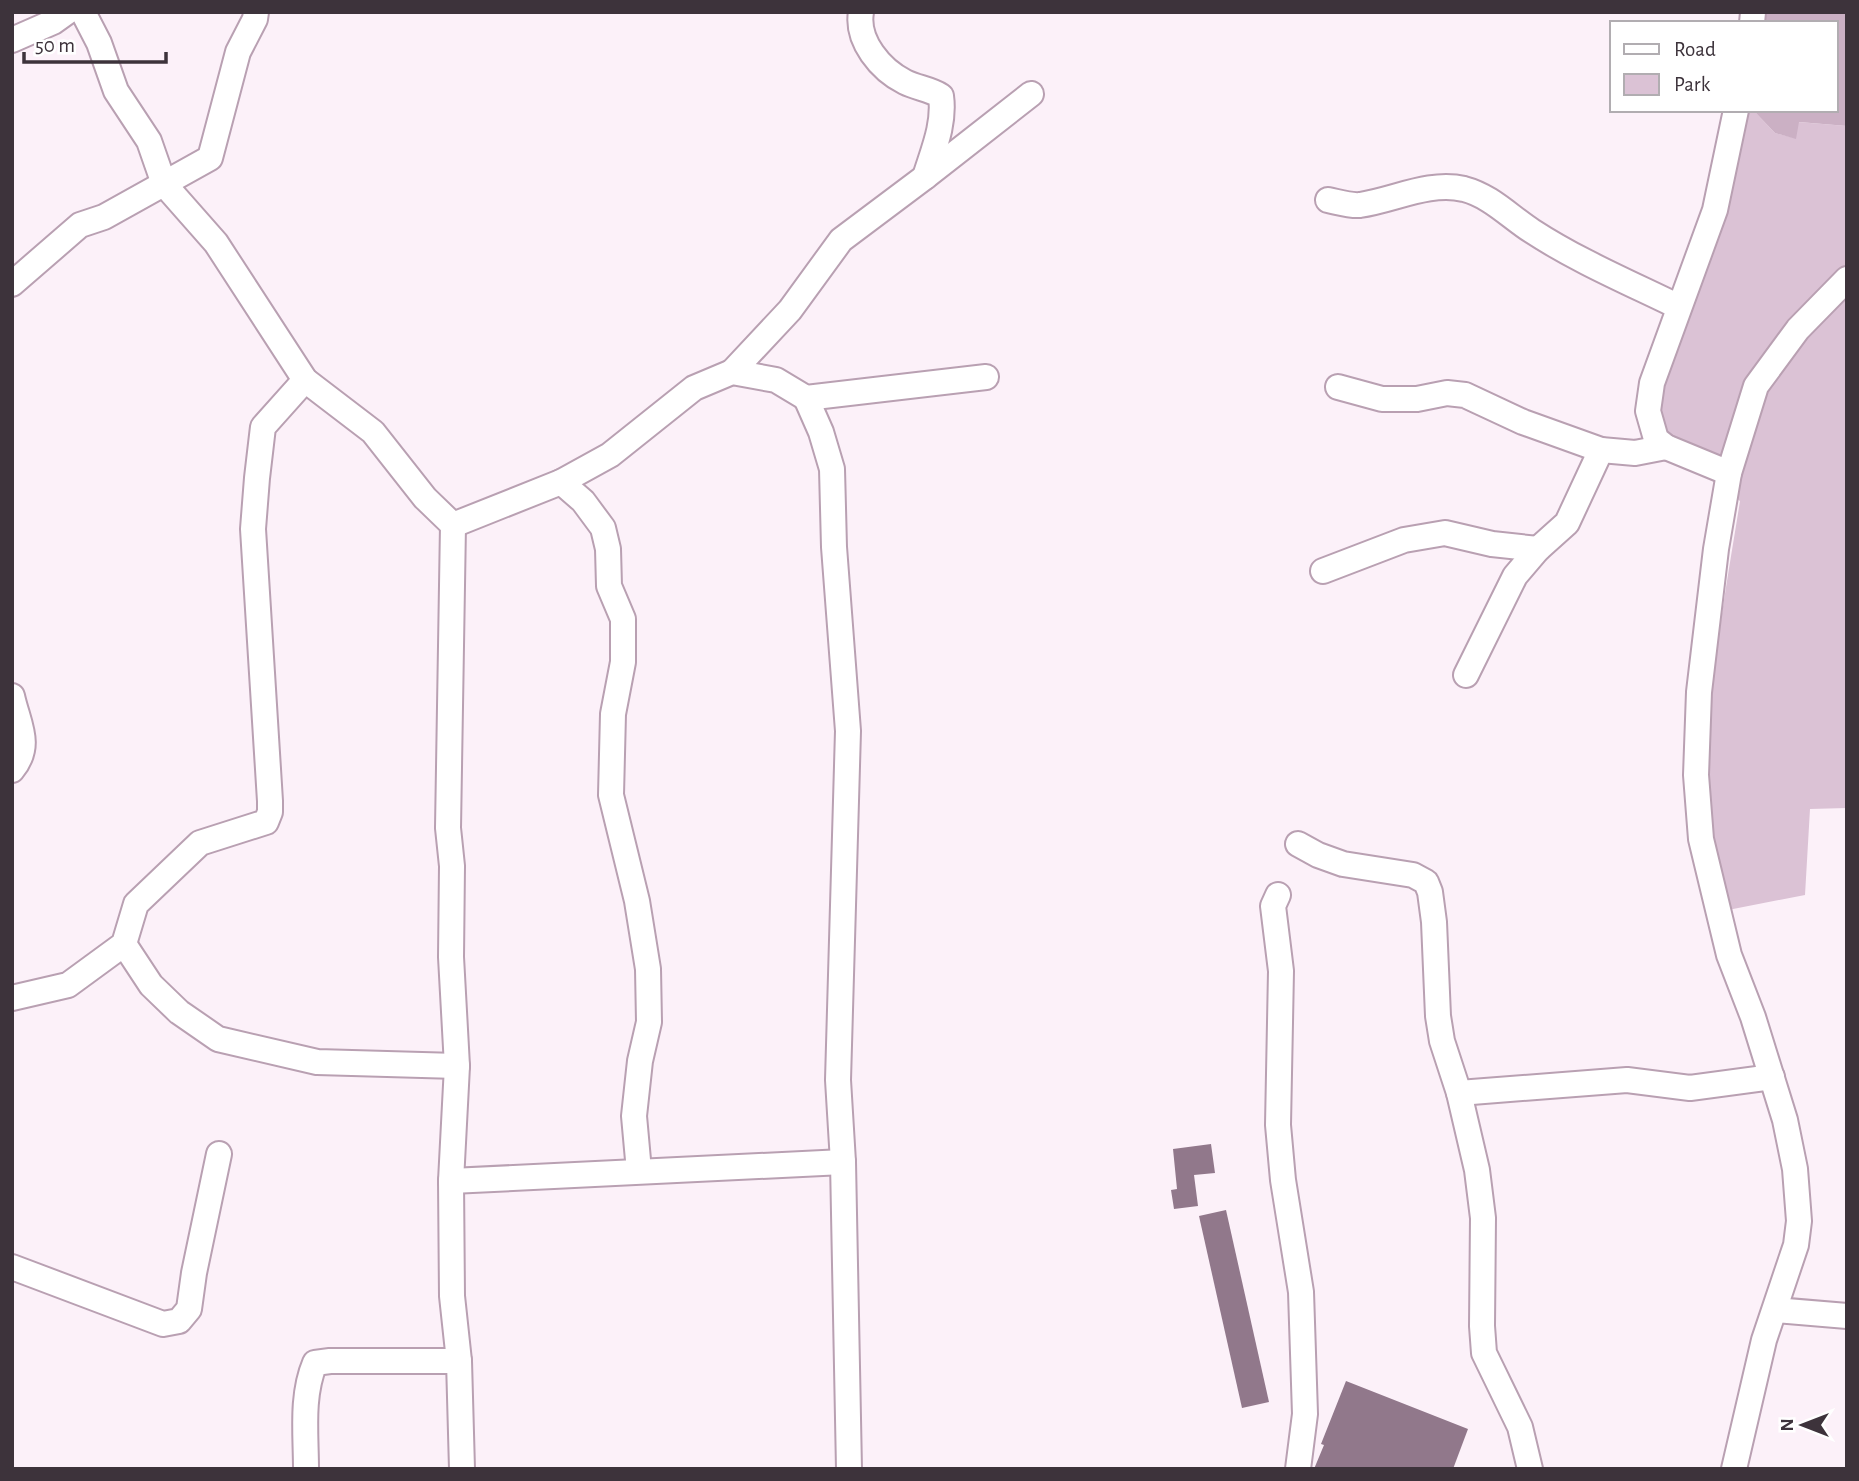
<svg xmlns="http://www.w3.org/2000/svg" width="1859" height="1481" font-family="'Alegreya Sans',sans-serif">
  <rect width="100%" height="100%" fill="#fcf1f9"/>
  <path fill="#dbc2d5" d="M1743,110h10l22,23 20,5 3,-16 49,4v682l-37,1 -5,86 -77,15c-5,-28 -14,-56 -16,-85 -11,-108 11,-217 28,-324l-93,-74z"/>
  <polygon fill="#cbb0c4" points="1760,12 1847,12 1847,126 1799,122 1796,139 1775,133 1753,110 1836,110 1836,23 1759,23"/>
  <g fill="#91788b">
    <polygon points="1211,1144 1215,1173 1194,1175 1198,1206 1174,1209 1171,1190 1177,1189 1173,1149"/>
    <polygon points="1226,1210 1269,1402 1242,1408 1199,1216"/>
    <polygon points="1346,1381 1468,1429 1453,1469 1314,1469 1324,1445 1321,1444"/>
  </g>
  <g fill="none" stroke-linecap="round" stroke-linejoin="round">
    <defs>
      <g id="minor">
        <polyline points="83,12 99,43 116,91 149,141 164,184 216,243 305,380 373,432 425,498 453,525 561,482 610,455 694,388 732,372 776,380 806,398 986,377"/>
        <path d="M861,12c-5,29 20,58 44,70 12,6 25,7 36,14 4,28 -8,55 -16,81"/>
        <polyline points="1752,23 1753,12"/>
        <polyline points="12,40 53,22 67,12"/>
        <path d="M1328,200c10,2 22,6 32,5 34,-5 69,-24 104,-16 27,7 46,28 68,42 46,30 98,52 147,76"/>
        <polyline points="12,284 80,225 104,217 210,158 238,52 255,19 256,12"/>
        <polyline points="732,372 790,310 841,240 925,177 1031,94"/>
        <polyline points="1338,387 1382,399 1417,399 1447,393 1465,395 1523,422 1601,450 1635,453 1666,447"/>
        <polyline points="806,398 821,432 832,469 834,547 848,731 838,1080 843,1162 849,1469"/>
        <polyline points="1729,473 1666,447 1656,439 1648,411 1652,383 1715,210 1736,110"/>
        <polyline points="561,482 583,501 603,528 608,549 609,586 623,619 623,662 613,714 611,795 637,901 648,969 649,1022 640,1061 634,1116 639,1171"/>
        <polyline points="453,525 448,828 452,866 451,957 457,1066 451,1181 452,1296 459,1361 462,1469"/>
        <polyline points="1323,571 1404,540 1445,533 1492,544 1538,549"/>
        <polyline points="1466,675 1515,576 1538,549 1567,523 1601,450"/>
        <path d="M12,696c6,28 21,49 0,74"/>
        <polyline points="1298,844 1318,855 1343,864 1413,875 1426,882 1430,892 1434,922 1438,1016 1442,1041 1459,1093 1477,1170 1483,1218 1482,1326 1484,1353 1520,1427 1530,1469"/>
        <polyline points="1278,895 1273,906 1281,971 1278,1125 1283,1180 1301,1292 1305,1414 1298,1469"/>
        <polyline points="124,944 151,985 179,1012 218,1039 317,1062 457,1066"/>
        <polyline points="12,998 68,985 124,944 136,904 200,843 266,822 270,812 270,801 253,529 257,478 263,427 305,380"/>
        <polyline points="1459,1093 1627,1080 1690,1088 1772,1077"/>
        <polyline points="451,1181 843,1162"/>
        <polyline points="12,1267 163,1324 179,1321 189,1309 194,1273 219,1154"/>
        <polyline points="1776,1310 1847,1316"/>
        <path d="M306,1469c0,-35 -5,-73 9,-106l15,-2h129"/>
        <polyline points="1734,1469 1764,1340 1796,1245 1799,1221 1795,1169 1785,1120 1753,1017 1729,955 1701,839 1696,775 1699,692 1716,549 1729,473 1756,386 1798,329 1847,279"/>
      </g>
    </defs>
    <use href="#minor" stroke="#b9a0b2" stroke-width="28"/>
    <use href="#minor" stroke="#fff" stroke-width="24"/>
  </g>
  <rect width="1859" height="1481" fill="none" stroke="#3d333b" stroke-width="28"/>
  <rect x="1610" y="21" width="228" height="91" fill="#ffffff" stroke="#b1adb1" stroke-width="2"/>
  <rect x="1624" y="44" width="35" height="10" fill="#ffffff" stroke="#b1adb1" stroke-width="2"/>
  <text x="1674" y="56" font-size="21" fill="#3d333b">Road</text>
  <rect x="1624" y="74" width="35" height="21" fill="#dbc2d5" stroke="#b1adb1" stroke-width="2"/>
  <text x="1674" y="91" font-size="21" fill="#3d333b">Park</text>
  <g transform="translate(1803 1425) rotate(270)" stroke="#ffffff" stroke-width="5" paint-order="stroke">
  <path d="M0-5L12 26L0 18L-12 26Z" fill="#3d333b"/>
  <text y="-10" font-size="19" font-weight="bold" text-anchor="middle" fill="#3d333b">N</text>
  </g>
  <path d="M24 52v10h142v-10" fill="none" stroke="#3d333b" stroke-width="3.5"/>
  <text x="35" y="52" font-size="21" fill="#3d333b" stroke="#ffffff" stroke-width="5" paint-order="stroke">50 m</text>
</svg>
